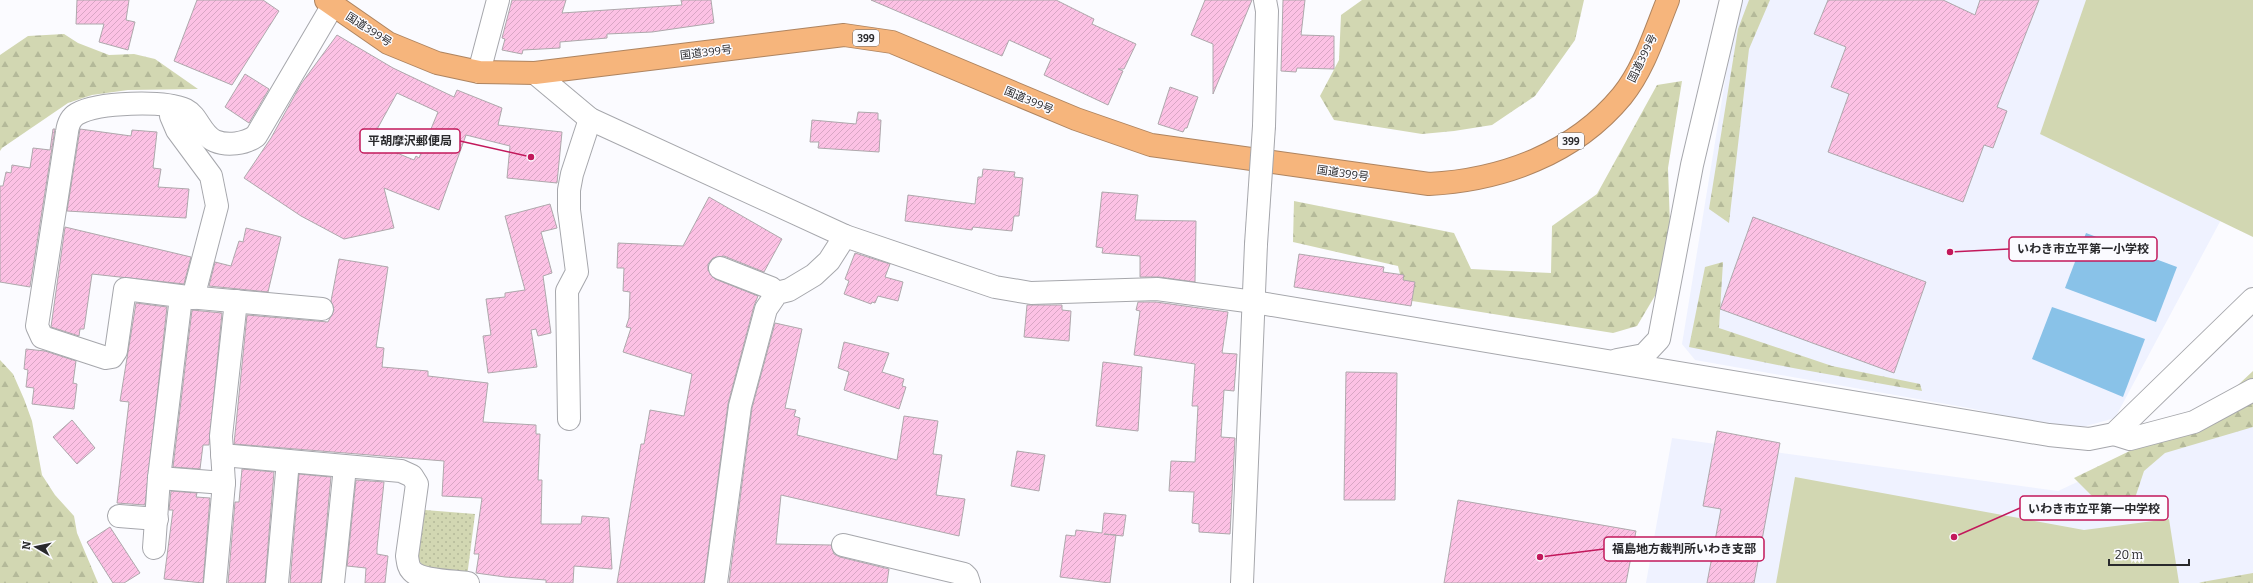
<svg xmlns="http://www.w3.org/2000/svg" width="2253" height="583" font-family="Bitter,'Noto Sans JP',serif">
  <defs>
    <pattern id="forest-firs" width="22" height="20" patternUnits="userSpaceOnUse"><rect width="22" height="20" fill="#d2d7b2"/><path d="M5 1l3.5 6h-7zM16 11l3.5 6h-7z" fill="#b4b999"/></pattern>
    <pattern id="park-dots" width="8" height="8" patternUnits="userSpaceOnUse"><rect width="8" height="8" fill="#d2d7b2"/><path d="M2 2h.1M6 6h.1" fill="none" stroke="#b4b999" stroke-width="1.8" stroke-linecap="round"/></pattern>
    <pattern id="building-hatch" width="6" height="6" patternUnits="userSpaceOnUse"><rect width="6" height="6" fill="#fcc1e4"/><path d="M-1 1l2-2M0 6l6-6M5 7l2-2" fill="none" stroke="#d8a6c4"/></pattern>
  </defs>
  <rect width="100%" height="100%" fill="#fbfbff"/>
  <g fill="#eff2ff">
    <polygon points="1742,0 2253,0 2253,160 2115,418 2072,430 1969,408 1695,360 1682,344 1735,20"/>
    <polygon points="2253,400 2253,583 1646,583 1672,438 2058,491"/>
  </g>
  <g fill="#d2d7b2">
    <polygon points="2086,0 2253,0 2253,237 2040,134"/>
    <polygon points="1795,477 2084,530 2169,519 2179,583 1776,583"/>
  </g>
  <g fill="url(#forest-firs)">
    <polygon points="1362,0 1584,0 1575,40 1535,96 1492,125 1454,131 1422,134 1334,120 1320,96 1339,60 1341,15"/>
    <polygon points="1749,0 1770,0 1749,49 1729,223 1709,209 1738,29"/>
    <polygon points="64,34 78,43 109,55 134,54 155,59 198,89 128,90 92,95 68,103 2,148 0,151 0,55 28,36"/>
    <polygon points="1682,81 1668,168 1670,226 1656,294 1637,326 1613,333 1406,300 1398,266 1293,242 1294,201 1454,233 1471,269 1551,273 1552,226 1597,194 1657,85"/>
    <polygon points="1723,262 1719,328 1832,366 1920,384 1922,391 1793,368 1689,347 1705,267"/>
    <polygon points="0,360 13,374 24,399 32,421 42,475 55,495 74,516 77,533 98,583 0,583"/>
    <polygon points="2253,371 2253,427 2165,453 2144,471 2135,498 2094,498 2074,478 2208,413"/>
    <polygon points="2253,573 2253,583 2199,583 2202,582"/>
  </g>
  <polygon fill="url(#park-dots)" points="425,510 475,514 467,577 431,574 418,560"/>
  <g fill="#89c2e8">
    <polygon points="2086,233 2177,267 2156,322 2065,288"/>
    <polygon points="2052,307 2145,339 2123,397 2032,359"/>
  </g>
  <g fill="url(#building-hatch)" stroke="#aea8ac" fill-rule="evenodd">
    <polygon points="77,0 129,0 126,20 135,22 128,50 99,42 104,24 76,24"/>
    <polygon points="197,0 263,0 279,11 232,85 174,61"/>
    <polygon points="512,0 566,0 562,13 682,5 681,0 711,0 714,23 652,32 607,34 607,38 560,42 560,48 523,50 522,54 502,50 505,39 502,38"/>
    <polygon points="871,0 1056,0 1094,19 1092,24 1136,44 1124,69 1118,69 1123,71 1108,105 1044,75 1051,59 1009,40 1002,56"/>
    <polygon points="1205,0 1252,0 1213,94 1213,44 1191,35"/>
    <polygon points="1283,0 1305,0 1301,35 1334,36 1334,69 1297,68 1296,72 1281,71"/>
    <polygon points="1828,0 1943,0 1975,15 1980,0 2039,0 1997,107 2007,111 1993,148 1984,145 1963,202 1828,152 1849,94 1831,87 1846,47 1814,34"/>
    <path d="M337,35l56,33 61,29 3,-7 45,18 -4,17 64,7 -5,51 -50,-5 3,-32 -44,-11 -27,75 -55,-22 10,40 -50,11 -43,-23 -57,-38 27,-40 30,-54zM397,93l41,19 -19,46 -3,-2 -2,4 -44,-18z"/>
    <polygon points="245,74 269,89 249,123 225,107"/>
    <polygon points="1170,87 1198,97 1187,128 1185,128 1183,132 1158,124"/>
    <polygon points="858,112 878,113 878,120 881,120 879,152 818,148 819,142 810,142 812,120 856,124"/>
    <polygon points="53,129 55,129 30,287 0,282 0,186 3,186 6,172 11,173 12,165 30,168 33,148 50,150"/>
    <polygon points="80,129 131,136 132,130 157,132 153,168 161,169 158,187 189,189 186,218 67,211"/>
    <polygon points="983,169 1015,172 1014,177 1023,178 1019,216 1014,216 1012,231 973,227 972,230 905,221 908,195 975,204 978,177 982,177"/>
    <polygon points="1102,192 1138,195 1135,220 1196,221 1195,282 1159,277 1140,277 1140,256 1102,253 1103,248 1096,247"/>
    <polygon points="709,197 782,239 764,272 724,256 713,258 708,264 708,270 715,279 758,296 754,306 728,404 704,583 617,583 641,444 644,444 650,410 684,416 692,374 623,352 631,328 626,327 629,318 630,292 623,291 624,268 617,268 618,243 683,246"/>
    <polygon points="550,204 557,228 541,232 552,273 543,276 551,333 538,336 536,329 531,330 537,367 488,373 483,336 491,335 486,299 505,297 505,293 525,290 505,216"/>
    <polygon points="1753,217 1926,282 1894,373 1720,309"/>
    <polygon points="65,227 191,257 184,284 92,274 84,329 80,329 79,336 51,327"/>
    <polygon points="246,228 281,237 268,292 209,286 215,262 231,266 239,241 243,242"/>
    <polygon points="855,253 890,264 885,277 903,282 898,301 878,296 875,303 872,302 871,304 844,294 849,281 845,279"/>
    <polygon points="1299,254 1384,267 1383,272 1404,275 1403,280 1415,282 1411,306 1294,287"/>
    <polygon points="339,259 388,267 376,347 384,348 382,367 428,371 428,376 488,383 483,422 536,425 536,434 540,434 538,480 542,480 541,524 581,524 582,516 609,518 612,569 574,566 573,583 546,583 546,580 505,577 476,573 479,554 474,554 482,498 442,496 444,461 234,444 247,315 328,322 334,310 331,301"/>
    <polygon points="1138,302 1156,302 1228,312 1222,353 1237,354 1234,391 1224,390 1221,437 1235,438 1230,534 1199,532 1199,524 1192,523 1194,492 1169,491 1171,461 1195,462 1198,406 1192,406 1195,364 1134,355 1140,311 1136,310"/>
    <polygon points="136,303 167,307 145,505 117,503 129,402 120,401"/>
    <polygon points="1027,305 1062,305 1062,310 1071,311 1069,341 1024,337"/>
    <polygon points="192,310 222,313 209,445 203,445 200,469 173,467"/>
    <polygon points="775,323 802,329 785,408 796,410 794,416 800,418 797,435 897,460 904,416 938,421 933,454 942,455 936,495 965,499 959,536 781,495 776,544 831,545 834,554 840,557 889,569 887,583 729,583 752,408"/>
    <polygon points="844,342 889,353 882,372 904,379 902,386 906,387 899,409 844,390 849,372 838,368"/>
    <polygon points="26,349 45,351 76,361 73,383 77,384 74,409 32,404 34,388 26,387 28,370 24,369"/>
    <polygon points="1103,362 1142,367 1138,431 1096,426"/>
    <polygon points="1346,372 1397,373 1395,500 1344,500"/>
    <polygon points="72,420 95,448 77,464 53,437"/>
    <polygon points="1717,431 1780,443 1754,583 1707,583 1721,509 1703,506"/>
    <polygon points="1017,451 1045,455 1039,491 1011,486"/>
    <polygon points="242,469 274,472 265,583 228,583 235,502 239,502"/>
    <polygon points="299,474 331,477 321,583 290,583"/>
    <polygon points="356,480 384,482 377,548 377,554 388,556 385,583 365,583 366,568 347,566"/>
    <polygon points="171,491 197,493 196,497 210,498 203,583 164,579 173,510 169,510"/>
    <polygon points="1458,500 1636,531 1626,583 1444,583"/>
    <polygon points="1104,513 1126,515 1123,536 1104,534 1116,535 1110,583 1060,577 1066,535 1075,536 1076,530 1102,533"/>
    <polygon points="110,527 140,573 124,583 113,583 87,542"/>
  </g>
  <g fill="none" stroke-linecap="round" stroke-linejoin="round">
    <defs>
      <g id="street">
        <polyline points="479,72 498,0"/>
        <polyline points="535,73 590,119 845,236 995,287 1031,293 1157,289 1254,302 2049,435 2089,439 2114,434 2253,299"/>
        <polyline points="171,106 171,116 177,130 211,176 217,206 193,298"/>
        <polyline points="1264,126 1267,11 1265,0"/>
        <polyline points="720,268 771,288 777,293"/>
        <path d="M322,309l-134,-12 -63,-8 -9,62 -4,6 -6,1 -64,-21 -5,-11 30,-194c1,-8 3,-14 10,-18 21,-12 87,-14 109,-4 12,6 15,25 29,31 12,5 30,3 41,-5l77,-131"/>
        <polyline points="1617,360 1644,355 1659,339 1692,165 1731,0"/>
        <polyline points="569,419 567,291 577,272 569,210 569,190 572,174 590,119"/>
        <polyline points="2114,434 2130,439 2194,422 2253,390"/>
        <path d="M222,455l179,16 11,5 5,8 -10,72c1,6 1,11 5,15 9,10 43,10 56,12"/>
        <polyline points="159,478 224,483"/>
        <polyline points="119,516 157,519"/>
        <polyline points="843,545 964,574 967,577 969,583"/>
        <polyline points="154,548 159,478 181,297"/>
        <polyline points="215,583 224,483 221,436 236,301"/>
        <polyline points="277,583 288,461"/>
        <polyline points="333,583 345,467"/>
        <polyline points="716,583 740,406 766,309 777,293 789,290 814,275 829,261 845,236"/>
        <polyline points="1242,583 1256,244"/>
      </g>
      <path id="highway" d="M326,0l62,43 49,20 42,9 56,1 309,-38 48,7 184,77 75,26 278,39c73,-4 145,-30 193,-88 22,-27 33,-64 46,-96"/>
    </defs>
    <use href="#street" stroke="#a6a7ac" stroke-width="24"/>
    <use href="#highway" stroke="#ae8460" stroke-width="24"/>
    <use href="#street" stroke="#fff" stroke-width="22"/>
    <use href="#highway" stroke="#f6b57c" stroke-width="22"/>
    <defs>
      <polyline id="street-bridge" points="1256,244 1264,126"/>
    </defs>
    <use href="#street-bridge" stroke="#a6a7ac" stroke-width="24" stroke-linecap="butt"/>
    <use href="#street-bridge" stroke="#fff" stroke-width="22"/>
  </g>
  <g text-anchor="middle" stroke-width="3" stroke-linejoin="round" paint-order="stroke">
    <g fill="#fbfbff" stroke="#68686b" stroke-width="1">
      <rect x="853" y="30" width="26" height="16" rx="3"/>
      <rect x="1558" y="133" width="26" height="16" rx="3"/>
    </g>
    <g font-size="10" font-weight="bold" fill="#29292c">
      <text x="866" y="42">399</text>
      <text x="1571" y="145">399</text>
    </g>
    <g font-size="11" fill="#29292c" stroke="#fbfbff">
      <text transform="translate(369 29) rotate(33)" y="4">国道399号</text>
      <text transform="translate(706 52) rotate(-7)" y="4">国道399号</text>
      <text transform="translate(1642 58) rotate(-64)" y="4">国道399号</text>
      <text transform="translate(1029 100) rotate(23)" y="4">国道399号</text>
      <text transform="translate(1343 173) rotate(8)" y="4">国道399号</text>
    </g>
  </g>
  <path fill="none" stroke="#c2185b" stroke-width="1.5" d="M531 157L460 141M1950 252L2009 249M1954 537L2020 508M1540 557L1604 549"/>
  <g fill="#c2185b" stroke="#fbfbff" stroke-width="1.5">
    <circle cx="531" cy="157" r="4"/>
    <circle cx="1950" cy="252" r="4"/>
    <circle cx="1954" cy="537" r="4"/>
    <circle cx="1540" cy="557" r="4"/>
  </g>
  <g fill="#fbfbff" stroke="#c2185b" stroke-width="1.5">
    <rect x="360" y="129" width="100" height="24" rx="4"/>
    <rect x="2009" y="237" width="148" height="24" rx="4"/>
    <rect x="2020" y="496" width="148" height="24" rx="4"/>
    <rect x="1604" y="537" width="160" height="24" rx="4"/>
  </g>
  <g font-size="12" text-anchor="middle" font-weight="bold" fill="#29292c">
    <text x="410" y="145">平胡摩沢郵便局</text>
    <text x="2083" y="253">いわき市立平第一小学校</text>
    <text x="2094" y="513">いわき市立平第一中学校</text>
    <text x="1684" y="553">福島地方裁判所いわき支部</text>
  </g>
  <g transform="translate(36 547) rotate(279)" stroke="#fbfbff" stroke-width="3" paint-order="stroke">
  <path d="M0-3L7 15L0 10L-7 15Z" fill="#29292c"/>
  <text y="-6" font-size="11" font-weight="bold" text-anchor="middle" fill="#29292c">N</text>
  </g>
  <path d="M2109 559v6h80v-6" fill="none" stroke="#29292c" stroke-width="2"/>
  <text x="2115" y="559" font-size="12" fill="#29292c" stroke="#fbfbff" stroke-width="3" paint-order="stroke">20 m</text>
</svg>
